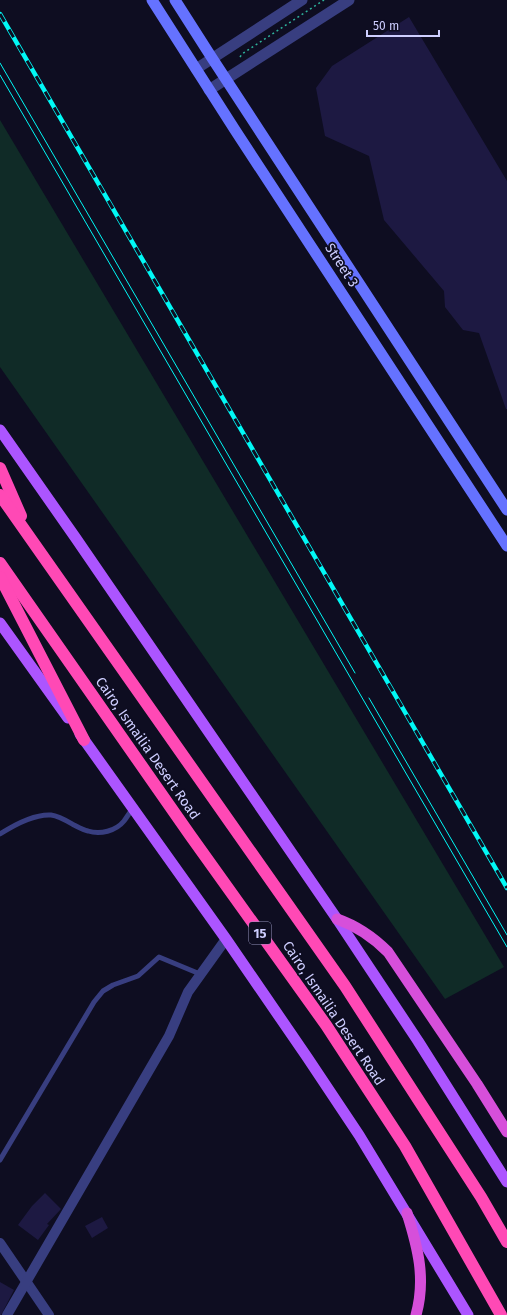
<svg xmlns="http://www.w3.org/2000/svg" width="507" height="1315" font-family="'Fira Sans',sans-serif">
  <rect width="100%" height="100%" fill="#0e0d21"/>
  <polygon fill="#102b27" points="0,120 504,967 445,999 0,367"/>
  <g fill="#1d1942">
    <polygon points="409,17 507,181 507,409 506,409 479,333 463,330 445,307 444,291 384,220 369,156 325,136 316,88 332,66"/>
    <polygon points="45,1193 61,1209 47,1224 49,1225 38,1240 18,1225 32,1206"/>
    <polygon points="102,1217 108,1228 92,1238 85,1226"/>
    <polygon points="0,1282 14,1290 1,1315 0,1315"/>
  </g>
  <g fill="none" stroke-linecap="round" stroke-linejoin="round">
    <polyline stroke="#2eb39c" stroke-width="1.5" stroke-dasharray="2 3" stroke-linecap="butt" points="240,57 242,54 324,0"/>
    <g stroke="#383e80" stroke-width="5">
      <path d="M0,834c14,-9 34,-20 51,-19 8,1 16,6 23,10 4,2 9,5 14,6 12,4 28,0 36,-10 3,-4 6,-9 9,-13"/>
      <polyline points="0,1160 94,1002 103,991 113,985 138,976 159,957 200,974"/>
    </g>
    <g stroke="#383e80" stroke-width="10">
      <polyline points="0,1243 49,1315"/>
      <polyline points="7,1315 169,1036 188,992 226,939"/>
    </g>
    <g stroke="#383e80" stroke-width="11">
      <polyline points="196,69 302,0"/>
      <polyline points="209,90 349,0"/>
    </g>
    <g stroke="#6572ff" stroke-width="11">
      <polyline points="152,0 235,130 507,546"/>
      <polyline points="175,0 212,58 507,510"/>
    </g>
    <g stroke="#ac55ff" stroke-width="11">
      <polyline points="0,430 75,537 337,919 418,1041 507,1182"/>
      <polyline points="0,623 68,718"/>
      <polyline points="80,734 226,939 307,1057 359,1135 468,1315"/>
    </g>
    <g stroke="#d64fda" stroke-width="11">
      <path d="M337,919c20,7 36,18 51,33l89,132 30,48"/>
      <path d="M407,1213c11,35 19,66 9,102"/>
    </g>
    <g stroke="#ff49b5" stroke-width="12">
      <polyline points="0,468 21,516"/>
      <polyline points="0,495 345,986 481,1197 507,1242"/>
      <polyline points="0,563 190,835 326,1025 405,1146 501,1315"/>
      <polyline points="0,577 84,740"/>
    </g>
    <g stroke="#01f8f5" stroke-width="1">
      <polyline points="0,63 355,673"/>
      <polyline points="0,75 507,947"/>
      <polyline points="369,698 507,935"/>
    </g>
    <defs>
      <polyline id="rail" points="0,14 507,888"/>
    </defs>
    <use href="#rail" stroke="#01f8f5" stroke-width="4.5"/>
    <use href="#rail" stroke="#0e0d21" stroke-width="3" stroke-dasharray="9" stroke-linecap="butt"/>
  </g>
  <g text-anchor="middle" stroke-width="3.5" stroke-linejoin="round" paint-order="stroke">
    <rect fill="#0e0d21" stroke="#9494bc" stroke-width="1" x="249" y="922" width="22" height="22" rx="3"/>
    <g font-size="13" font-weight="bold" fill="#ceceff">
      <text x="260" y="938">15</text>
    </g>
    <g font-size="14" fill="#ceceff" stroke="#0e0d21">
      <text transform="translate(342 265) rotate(57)" y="5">Street 3</text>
      <text transform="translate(148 748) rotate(55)" y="5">Cairo, Ismailia Desert Road</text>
      <text transform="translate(334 1013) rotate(56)" y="5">Cairo, Ismailia Desert Road</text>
    </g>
  </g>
  <path d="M367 30v6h72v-6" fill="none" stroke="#ceceff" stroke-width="2"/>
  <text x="373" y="30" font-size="12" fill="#ceceff" stroke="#0e0d21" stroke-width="3" paint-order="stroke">50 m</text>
</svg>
